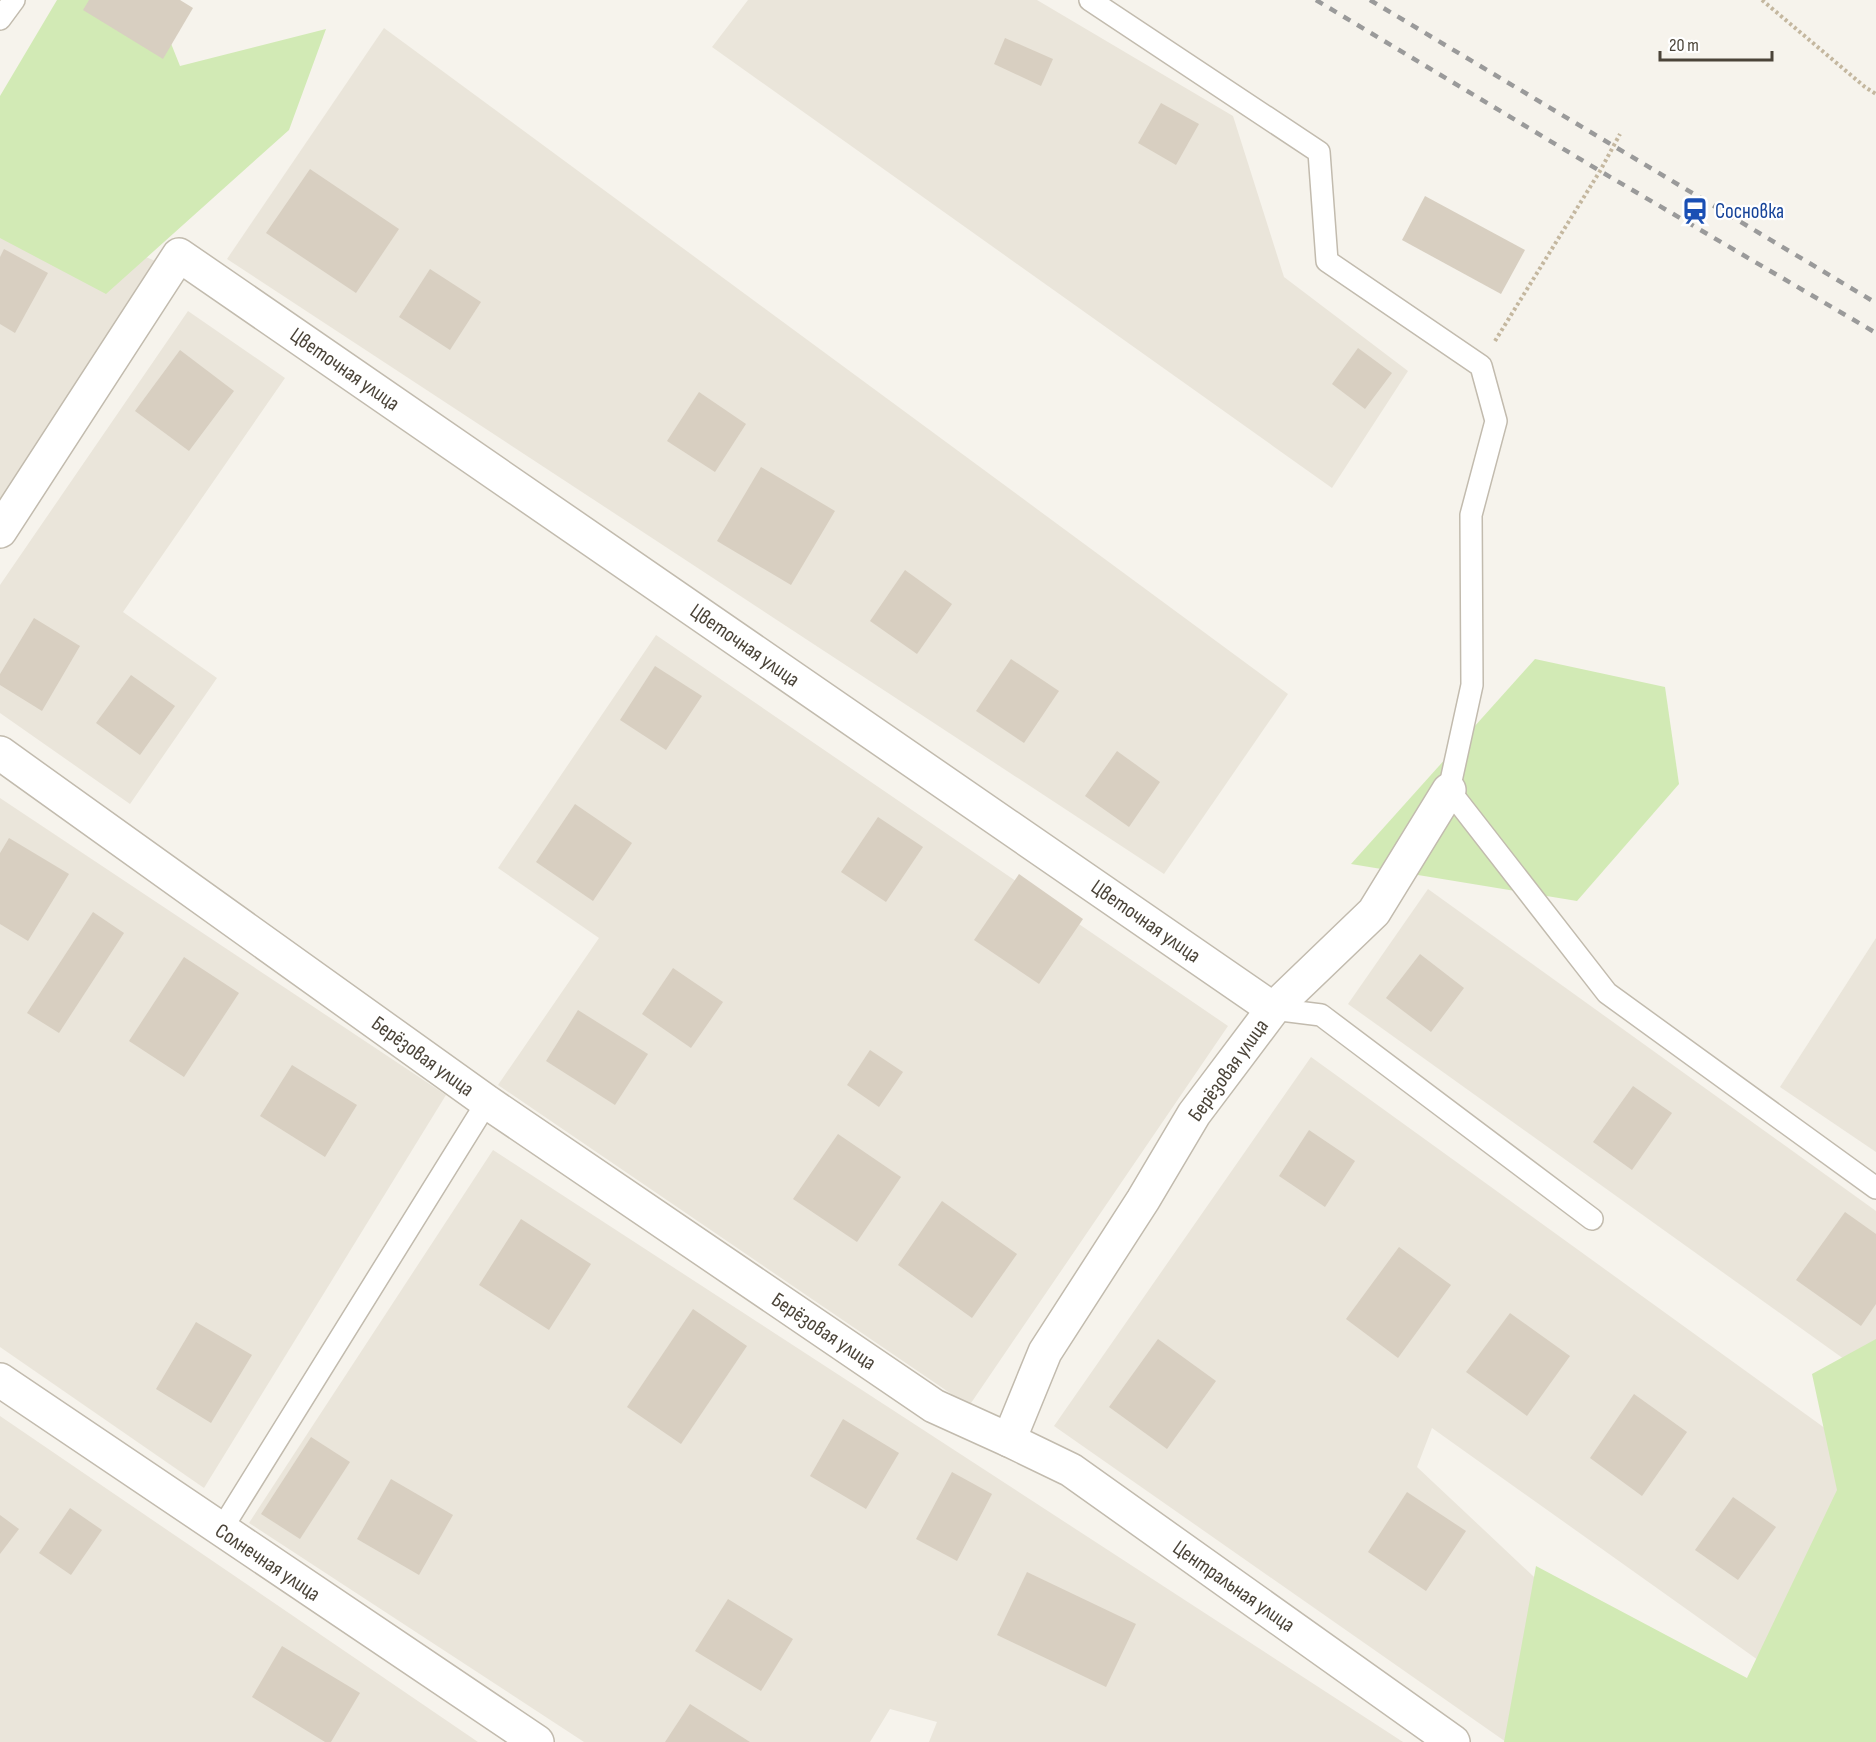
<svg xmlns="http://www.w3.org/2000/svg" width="1876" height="1742" font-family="'Sofia Sans Condensed',sans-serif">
  <rect width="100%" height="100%" fill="#f6f3ec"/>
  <g fill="#eae5da">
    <polygon points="748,0 1037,0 1233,116 1284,277 1408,371 1332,488 712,47"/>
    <polygon points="384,28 1288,694 1164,874 227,259"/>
    <polygon points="0,195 160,263 0,502"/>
    <polygon points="188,311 285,378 123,612 217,678 130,804 0,713 0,585"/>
    <polygon points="656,635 1228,1026 969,1406 498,1085 599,938 498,868"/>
    <polygon points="0,798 446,1095 204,1488 0,1347"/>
    <polygon points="1428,889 1876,1211 1876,1382 1348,1004"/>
    <polygon points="1876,938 1876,1152 1780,1087"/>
    <polygon points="1311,1057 1876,1465 1758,1660 1432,1428 1417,1467 1599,1638 1506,1742 1054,1426"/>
    <polygon points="493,1150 1403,1742 929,1742 937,1722 890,1709 870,1742 584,1742 249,1523"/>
    <polygon points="0,1416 478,1742 0,1742"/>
  </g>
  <g fill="#d2eab5">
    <polygon points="57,0 162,0 158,11 180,66 326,29 289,130 106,294 0,238 0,96"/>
    <polygon points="1535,659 1665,687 1679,784 1577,901 1351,864"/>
    <polygon points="1876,1339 1876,1742 1504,1742 1536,1566 1747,1678 1837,1490 1812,1374"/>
  </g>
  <g fill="#d8cfc1">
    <polygon points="89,0 180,0 193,8 163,59 83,10"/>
    <polygon points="1005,38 1053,59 1041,86 994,64"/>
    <polygon points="1161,103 1199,124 1176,165 1138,143"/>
    <polygon points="310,169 399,229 356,293 266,233"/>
    <polygon points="1425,196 1525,250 1501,294 1402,240"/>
    <polygon points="4,249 48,273 15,333 0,324 0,257"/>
    <polygon points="430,269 481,302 450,350 399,317"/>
    <polygon points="1358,348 1392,373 1365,409 1332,384"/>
    <polygon points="180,350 234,391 189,451 135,411"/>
    <polygon points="699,392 746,424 715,472 667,441"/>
    <polygon points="761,467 835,511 791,585 717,541"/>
    <polygon points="905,570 952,604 917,654 870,621"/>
    <polygon points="34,618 80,646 42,711 0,685 0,674"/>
    <polygon points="1011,659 1059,691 1024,743 976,711"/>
    <polygon points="655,666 702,696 666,750 620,720"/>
    <polygon points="131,675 175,706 140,755 96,723"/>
    <polygon points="1117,751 1160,782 1129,827 1085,796"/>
    <polygon points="575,804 632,843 593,901 536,862"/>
    <polygon points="878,817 923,847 886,902 841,872"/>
    <polygon points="9,838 69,874 28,941 0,924 0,853"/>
    <polygon points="1019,874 1083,919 1039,984 974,940"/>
    <polygon points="93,912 124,933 59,1033 27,1013"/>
    <polygon points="1420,954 1464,988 1431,1032 1386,998"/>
    <polygon points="184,957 239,993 184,1077 129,1041"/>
    <polygon points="673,968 723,1002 691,1048 642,1014"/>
    <polygon points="578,1010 648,1054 615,1105 546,1061"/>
    <polygon points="870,1050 903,1072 879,1107 847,1085"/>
    <polygon points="292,1065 357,1105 325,1157 260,1116"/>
    <polygon points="1633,1086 1672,1113 1632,1170 1593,1142"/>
    <polygon points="1309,1130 1355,1161 1325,1207 1279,1176"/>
    <polygon points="838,1134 901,1177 857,1242 793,1199"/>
    <polygon points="942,1201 1017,1254 972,1318 898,1265"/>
    <polygon points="1845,1212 1876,1234 1876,1304 1861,1326 1796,1280"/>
    <polygon points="521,1219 591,1264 549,1330 479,1285"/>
    <polygon points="1399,1247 1451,1285 1398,1358 1346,1319"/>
    <polygon points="693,1309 747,1346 681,1444 627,1407"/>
    <polygon points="1510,1313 1570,1356 1527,1416 1466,1372"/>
    <polygon points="196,1322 252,1355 211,1423 156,1389"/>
    <polygon points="1158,1339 1216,1381 1167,1449 1109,1407"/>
    <polygon points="1634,1394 1687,1432 1642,1496 1590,1458"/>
    <polygon points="843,1419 899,1453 866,1509 810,1476"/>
    <polygon points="311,1437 350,1462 300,1539 261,1514"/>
    <polygon points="952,1472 992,1494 957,1561 916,1539"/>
    <polygon points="391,1479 453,1515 419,1575 357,1539"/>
    <polygon points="1407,1492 1466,1531 1426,1591 1368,1552"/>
    <polygon points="1733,1497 1776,1527 1738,1580 1695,1550"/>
    <polygon points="70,1508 102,1530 71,1575 39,1553"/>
    <polygon points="0,1515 19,1529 0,1554"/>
    <polygon points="1027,1572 1136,1624 1106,1687 997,1635"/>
    <polygon points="728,1599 793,1639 761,1691 695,1651"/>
    <polygon points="282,1646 360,1693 331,1742 325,1742 252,1697"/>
    <polygon points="690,1704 750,1742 665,1742"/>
  </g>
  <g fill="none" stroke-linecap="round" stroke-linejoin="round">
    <defs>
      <g id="lane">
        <polyline points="1090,0 1319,152 1327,261 1481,366 1496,421 1471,515 1472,685 1449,790 1607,993 1876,1188"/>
        <polyline points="0,19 14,0"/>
        <polyline points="1273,1009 1321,1015 1592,1219"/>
        <polyline points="221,1530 487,1102"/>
      </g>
      <g id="street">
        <polyline points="0,531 179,255 1273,1009"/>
        <polyline points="0,753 487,1102 934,1406 1009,1440 1045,1352 1143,1200 1194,1114 1273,1009 1374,912 1449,790"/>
        <polyline points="0,1380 537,1742"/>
        <polyline points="1009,1440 1071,1470 1453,1742"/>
      </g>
    </defs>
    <use href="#lane" stroke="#c2bbae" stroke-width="24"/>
    <use href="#street" stroke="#c2bbae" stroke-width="36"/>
    <g stroke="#c4b79f" stroke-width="4" stroke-dasharray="3 3" stroke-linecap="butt">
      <polyline points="1762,0 1865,87 1876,94"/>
      <polyline points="1495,341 1600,171 1620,134"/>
    </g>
    <use href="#lane" stroke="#fff" stroke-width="21"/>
    <use href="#street" stroke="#fff" stroke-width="33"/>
    <g stroke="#9a9a9a" stroke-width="4.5" stroke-dasharray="8 8" stroke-linecap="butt">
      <polyline points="1316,0 1600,171 1876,333"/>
      <polyline points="1370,0 1876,303"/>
    </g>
  </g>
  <defs>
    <symbol id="station-bare" viewBox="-9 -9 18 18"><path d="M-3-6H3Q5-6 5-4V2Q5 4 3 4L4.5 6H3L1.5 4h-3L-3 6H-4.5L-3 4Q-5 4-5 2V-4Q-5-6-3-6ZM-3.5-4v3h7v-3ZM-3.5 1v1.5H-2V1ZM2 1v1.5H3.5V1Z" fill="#1a4fb4" stroke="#fff" stroke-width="2.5" paint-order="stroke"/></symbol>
  </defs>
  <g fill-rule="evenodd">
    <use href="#station-bare" x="1676" y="192" width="38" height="38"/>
  </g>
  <g text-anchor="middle" stroke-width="4.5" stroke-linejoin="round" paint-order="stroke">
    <g font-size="21" fill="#164399" stroke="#fff" text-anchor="start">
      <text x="1715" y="218">Сосновка</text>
    </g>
    <g font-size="21" fill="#4b4439" stroke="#fff">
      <text transform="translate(345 369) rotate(35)" y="7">Цветочная улица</text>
      <text transform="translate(745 645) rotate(35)" y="7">Цветочная улица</text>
      <text transform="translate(1146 921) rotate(35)" y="7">Цветочная улица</text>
      <text transform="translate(423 1056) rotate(36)" y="7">Берёзовая улица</text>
      <text transform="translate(1228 1070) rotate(-54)" y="7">Берёзовая улица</text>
      <text transform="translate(824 1331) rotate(34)" y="7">Берёзовая улица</text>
      <text transform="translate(268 1562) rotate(34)" y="7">Солнечная улица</text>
      <text transform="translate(1234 1586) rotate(35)" y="7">Центральная улица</text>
    </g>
  </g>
  <path d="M1660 51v9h112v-9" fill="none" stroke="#4b4439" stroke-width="3"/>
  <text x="1669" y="51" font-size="18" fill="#4b4439" stroke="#ffffff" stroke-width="4.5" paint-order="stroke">20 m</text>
</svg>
